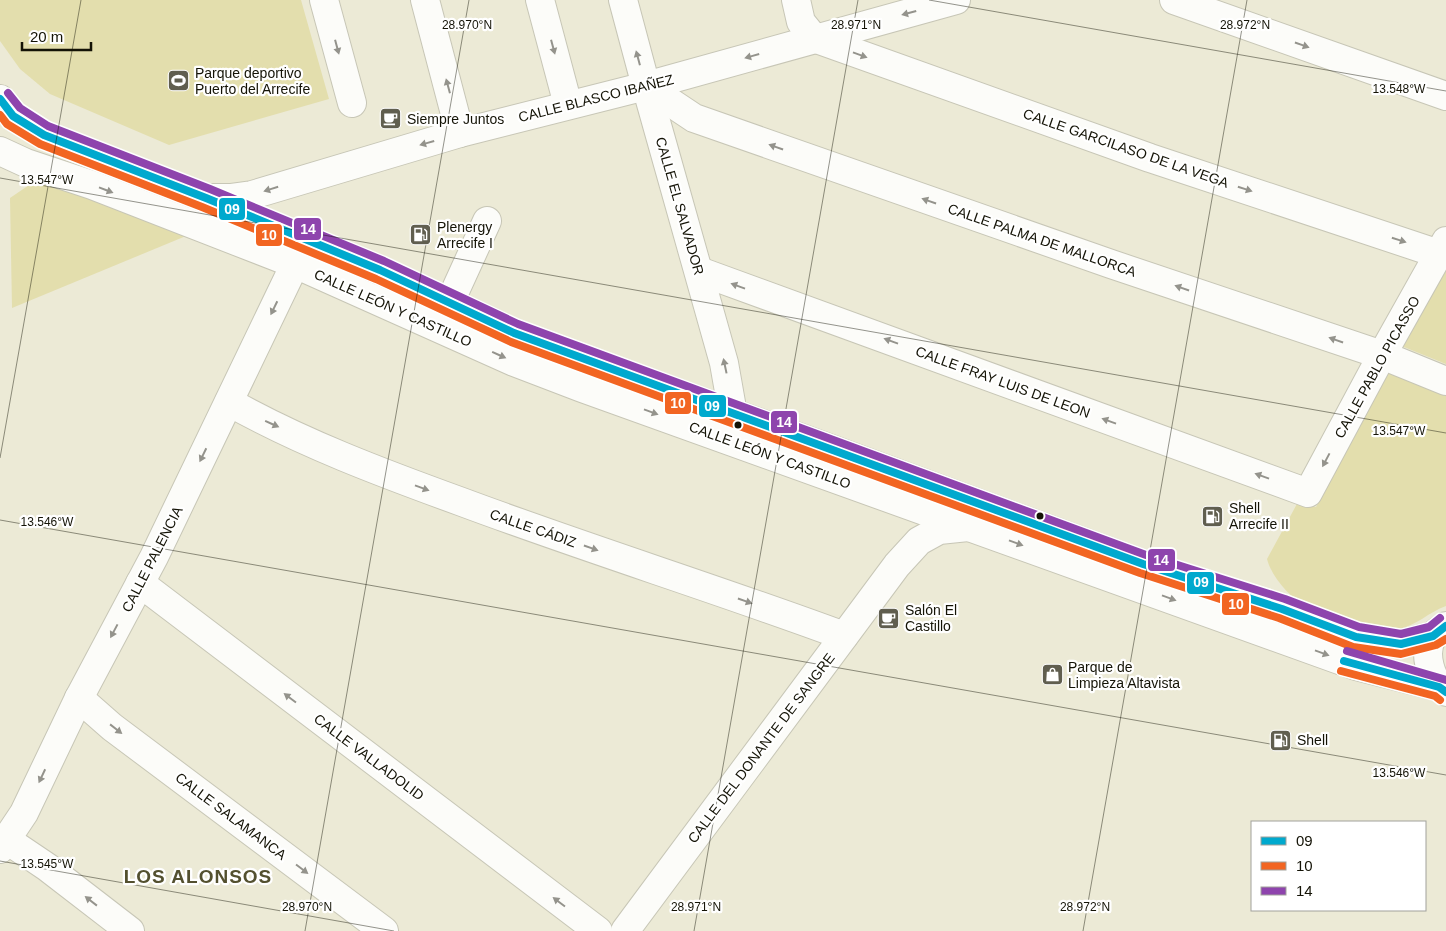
<svg xmlns="http://www.w3.org/2000/svg" width="1446" height="931" font-family="Arial,sans-serif">
  <rect width="100%" height="100%" fill="#ecead6"/>
  <g fill="#e3dead">
    <polygon points="0,0 301,0 329,99 169,145 50,94 20,69 0,41"/>
    <polygon points="38,179 186,236 12,308 10,198"/>
    <polygon points="1446,255 1446,364 1399,345"/>
    <path d="M1387,372l59,16v218c-17,6 -30,20 -48,23 -19,4 -36,-2 -53,-9 -12,-4 -25,-7 -36,-12 -18,-9 -37,-30 -42,-49l31,-57 18,5z"/>
  </g>
  <g fill="none" stroke-linecap="round" stroke-linejoin="round">
    <defs>
      <g id="minor">
        <polyline points="324,0 352,103"/>
        <polyline points="425,0 460,133"/>
        <polyline points="540,0 568,105"/>
        <polyline points="623,0 646,86 724,363 733,414"/>
        <polyline points="796,0 801,22 814,38 1150,158 1439,254"/>
        <polyline points="1174,0 1446,96"/>
        <polyline points="646,86 694,118 1111,264 1382,355 1446,381"/>
        <polyline points="206,198 230,198 252,195 460,133 646,86 956,0"/>
        <polyline points="699,271 1308,493 1382,355 1446,241"/>
        <polyline points="450,302 487,221"/>
        <path d="M229,402c73,41 153,71 233,100 126,47 255,87 382,134"/>
        <polyline points="140,583 598,931"/>
        <polyline points="79,698 112,727 384,931"/>
        <polyline points="7,840 47,867 130,931"/>
        <polyline points="0,849 24,813 79,698 154,557 295,264"/>
      </g>
      <g id="major">
        <polyline points="0,99 13,116 44,135 206,198 380,270 514,333 578,357 826,447 1143,564 1282,609 1356,637 1401,644 1433,636"/>
        <polyline points="0,151 26,163 92,185 295,264 514,362 582,388 1356,666 1439,687"/>
        <path d="M1446,626c-4,3 -10,6 -13,10 -11,17 -2,45 13,56"/>
        <polyline points="625,931 897,565 919,541 939,530 968,527"/>
      </g>
    </defs>
    <use href="#minor" stroke="#c7c6b6" stroke-width="30"/>
    <use href="#major" stroke="#c7c6b6" stroke-width="30"/>
    <use href="#minor" stroke="#fcfcf9" stroke-width="28"/>
    <use href="#major" stroke="#fcfcf9" stroke-width="28"/>
    <defs>
      <g id="bus-1">
        <polyline points="0,99 13,116 44,135 206,198 380,270 514,333 1143,564 1282,609 1356,637 1401,644 1433,636 1446,626"/>
        <polyline points="1344,661 1439,687 1446,692"/>
      </g>
      <g id="bus-2">
        <polyline points="0,115 7,124 40,144 202,207 376,279 511,342 1140,573 1279,618 1353,647 1401,654 1436,645 1446,639"/>
        <polyline points="1341,671 1435,696 1440,700"/>
      </g>
      <g id="bus-3">
        <polyline points="8,93 20,108 48,126 210,189 384,261 518,324 1146,555 1285,599 1359,627 1401,634 1429,627 1440,618"/>
        <polyline points="1347,651 1446,680"/>
      </g>
    </defs>
    <use href="#bus-1" stroke="#fff" stroke-width="11"/>
    <use href="#bus-2" stroke="#fff" stroke-width="11"/>
    <use href="#bus-3" stroke="#fff" stroke-width="11"/>
    <use href="#bus-1" stroke="#00a9ce" stroke-width="8"/>
    <use href="#bus-2" stroke="#f26522" stroke-width="8"/>
    <use href="#bus-3" stroke="#8e44ad" stroke-width="8"/>
  </g>
  <defs><path id="oneway-solid" d="M-6-.8H1V-3.2L6.5 0L1 3.2V.8H-6Z" transform="scale(1.25)"/></defs>
  <g fill="#94938c">
    <use href="#oneway-solid" transform="translate(909 13) rotate(165)"/>
    <use href="#oneway-solid" transform="translate(1302 45) rotate(19)"/>
    <use href="#oneway-solid" transform="translate(337 47) rotate(75)"/>
    <use href="#oneway-solid" transform="translate(553 47) rotate(75)"/>
    <use href="#oneway-solid" transform="translate(860 55) rotate(20)"/>
    <use href="#oneway-solid" transform="translate(752 56) rotate(164)"/>
    <use href="#oneway-solid" transform="translate(638 58) rotate(-105)"/>
    <use href="#oneway-solid" transform="translate(448 86) rotate(-105)"/>
    <use href="#oneway-solid" transform="translate(427 143) rotate(164)"/>
    <use href="#oneway-solid" transform="translate(776 147) rotate(-161)"/>
    <use href="#oneway-solid" transform="translate(271 189) rotate(163)"/>
    <use href="#oneway-solid" transform="translate(1245 189) rotate(18)"/>
    <use href="#oneway-solid" transform="translate(106 190) rotate(21)"/>
    <use href="#oneway-solid" transform="translate(929 201) rotate(-161)"/>
    <use href="#oneway-solid" transform="translate(1399 240) rotate(18)"/>
    <use href="#oneway-solid" transform="translate(738 286) rotate(-160)"/>
    <use href="#oneway-solid" transform="translate(1182 288) rotate(-161)"/>
    <use href="#oneway-solid" transform="translate(274 308) rotate(116)"/>
    <use href="#oneway-solid" transform="translate(1336 340) rotate(-161)"/>
    <use href="#oneway-solid" transform="translate(891 341) rotate(-160)"/>
    <use href="#oneway-solid" transform="translate(499 355) rotate(24)"/>
    <use href="#oneway-solid" transform="translate(725 366) rotate(-102)"/>
    <use href="#oneway-solid" transform="translate(651 412) rotate(20)"/>
    <use href="#oneway-solid" transform="translate(1109 421) rotate(-160)"/>
    <use href="#oneway-solid" transform="translate(272 424) rotate(24)"/>
    <use href="#oneway-solid" transform="translate(203 455) rotate(116)"/>
    <use href="#oneway-solid" transform="translate(1326 460) rotate(118)"/>
    <use href="#oneway-solid" transform="translate(1262 476) rotate(-160)"/>
    <use href="#oneway-solid" transform="translate(422 488) rotate(20)"/>
    <use href="#oneway-solid" transform="translate(1016 543) rotate(20)"/>
    <use href="#oneway-solid" transform="translate(591 548) rotate(19)"/>
    <use href="#oneway-solid" transform="translate(1169 598) rotate(20)"/>
    <use href="#oneway-solid" transform="translate(745 601) rotate(19)"/>
    <use href="#oneway-solid" transform="translate(114 631) rotate(118)"/>
    <use href="#oneway-solid" transform="translate(1322 653) rotate(20)"/>
    <use href="#oneway-solid" transform="translate(290 698) rotate(-143)"/>
    <use href="#oneway-solid" transform="translate(116 729) rotate(38)"/>
    <use href="#oneway-solid" transform="translate(42 776) rotate(115)"/>
    <use href="#oneway-solid" transform="translate(302 869) rotate(37)"/>
    <use href="#oneway-solid" transform="translate(91 901) rotate(-142)"/>
    <use href="#oneway-solid" transform="translate(559 902) rotate(-143)"/>
  </g>
  <path fill="none" stroke="#141306" stroke-width="1" stroke-opacity="0.45" d="M929,0l517,91M0,178l1446,255M0,458l81,-458M0,520l1446,255M0,861l394,70M305,931l164,-931M694,931l164,-931M1083,931l164,-931"/>
  <defs>
    <symbol id="stadium-square" viewBox="-11 -11 22 22"><rect x="-9" y="-9" width="18" height="18" rx="4" fill="#605e4f" stroke="#fff"/><path d="M0-5a6.5 5 0 1 0 0 10a6.5 5 0 1 0 0-10ZM-3.5-1.8h7v3.6h-7Z" fill="#fff"/></symbol>
    <symbol id="cafe-square" viewBox="-11 -11 22 22"><rect x="-9" y="-9" width="18" height="18" rx="4" fill="#605e4f" stroke="#fff"/><path d="M-5.5-4.5H6V0H3Q3 3.5 0 3.5H-2.5Q-5.5 3.5-5.5 0ZM3-3.2v2h1.7v-2ZM-6 4.5H4V6H-6Z" fill="#fff"/></symbol>
    <symbol id="fuel-square" viewBox="-11 -11 22 22"><rect x="-9" y="-9" width="18" height="18" rx="4" fill="#605e4f" stroke="#fff"/><path d="M-5.5-6h7V0h2V4h1.3V-2.5L3-4.5l.8-.8L6-3V5H2.5V1h-1V6h-7ZM-4.2-4.7v3.2H.2V-4.7Z" fill="#fff"/></symbol>
    <symbol id="shop-square" viewBox="-11 -11 22 22"><rect x="-9" y="-9" width="18" height="18" rx="4" fill="#605e4f" stroke="#fff"/><path d="M-5-2.5h2.3a2.7 3.5 0 0 1 5.4 0H5L5.5 6h-11ZM-1.5-2.5h3a1.5 2.3 0 0 0-3 0Z" fill="#fff"/></symbol>
  </defs>
  <g fill-rule="evenodd">
    <use href="#stadium-square" x="166" y="68" width="25" height="25"/>
    <use href="#cafe-square" x="378" y="106" width="25" height="25"/>
    <use href="#fuel-square" x="408" y="222" width="25" height="25"/>
    <use href="#fuel-square" x="1200" y="504" width="25" height="25"/>
    <use href="#cafe-square" x="876" y="606" width="25" height="25"/>
    <use href="#shop-square" x="1040" y="662" width="25" height="25"/>
    <use href="#fuel-square" x="1268" y="728" width="25" height="25"/>
  </g>
  <g fill="#141306" stroke="#fff" stroke-width="2">
    <circle cx="738" cy="425" r="4.5"/>
    <circle cx="1040" cy="516" r="4.5"/>
  </g>
  <g text-anchor="middle" stroke-width="4.5" stroke-linejoin="round" paint-order="stroke">
    <g font-size="14" fill="#141306" stroke="#fff" text-anchor="start">
      <text x="195" y="78">Parque deportivo<tspan x="195" dy="16">Puerto del Arrecife</tspan></text>
      <text x="407" y="124">Siempre Juntos</text>
      <text x="437" y="232">Plenergy<tspan x="437" dy="16">Arrecife I</tspan></text>
      <text x="1229" y="513">Shell<tspan x="1229" dy="16">Arrecife II</tspan></text>
      <text x="905" y="615">Salón El<tspan x="905" dy="16">Castillo</tspan></text>
      <text x="1068" y="672">Parque de<tspan x="1068" dy="16">Limpieza Altavista</tspan></text>
      <text x="1297" y="745">Shell</text>
    </g>
    <g font-size="14" fill="#141306" stroke="#fff">
      <text transform="translate(596 98) rotate(-14)" y="5">CALLE BLASCO IBAÑEZ</text>
      <text transform="translate(1126 148) rotate(19)" y="5">CALLE GARCILASO DE LA VEGA</text>
      <text transform="translate(680 206) rotate(74)" y="5">CALLE EL SALVADOR</text>
      <text transform="translate(1042 240) rotate(19)" y="5">CALLE PALMA DE MALLORCA</text>
      <text transform="translate(393 308) rotate(24)" y="5">CALLE LEÓN Y CASTILLO</text>
      <text transform="translate(1377 367) rotate(-61)" y="5">CALLE PABLO PICASSO</text>
      <text transform="translate(1003 382) rotate(20)" y="5">CALLE FRAY LUIS DE LEON</text>
      <text transform="translate(770 455) rotate(20)" y="5">CALLE LEÓN Y CASTILLO</text>
      <text transform="translate(533 528) rotate(19)" y="5">CALLE CÁDIZ</text>
      <text transform="translate(152 559) rotate(-63)" y="5">CALLE PALENCIA</text>
      <text transform="translate(761 748) rotate(-53)" y="5">CALLE DEL DONANTE DE SANGRE</text>
      <text transform="translate(369 757) rotate(37)" y="5">CALLE VALLADOLID</text>
      <text transform="translate(231 816) rotate(37)" y="5">CALLE SALAMANCA</text>
    </g>
    <g font-size="19" font-weight="bold" letter-spacing="1" fill="#53502f" stroke="#fff">
      <text x="198" y="883">LOS ALONSOS</text>
    </g>
  </g>
  <g font-size="12" text-anchor="middle" fill="#141306" stroke="#fff" stroke-width="4.5" stroke-linejoin="round" paint-order="stroke">
    <text x="467" y="29">28.970°N</text>
    <text x="856" y="29">28.971°N</text>
    <text x="1245" y="29">28.972°N</text>
    <text x="1399" y="93">13.548°W</text>
    <text x="47" y="184">13.547°W</text>
    <text x="1399" y="435">13.547°W</text>
    <text x="47" y="526">13.546°W</text>
    <text x="1399" y="777">13.546°W</text>
    <text x="47" y="868">13.545°W</text>
    <text x="307" y="911">28.970°N</text>
    <text x="696" y="911">28.971°N</text>
    <text x="1085" y="911">28.972°N</text>
  </g>
  <g stroke="#fff" stroke-width="2">
    <rect x="218" y="197" width="28" height="24" rx="5" fill="#00a9ce"/>
    <rect x="293" y="217" width="29" height="24" rx="5" fill="#8e44ad"/>
    <rect x="255" y="223" width="28" height="24" rx="5" fill="#f26522"/>
    <rect x="664" y="391" width="28" height="24" rx="5" fill="#f26522"/>
    <rect x="698" y="394" width="29" height="24" rx="5" fill="#00a9ce"/>
    <rect x="770" y="410" width="28" height="24" rx="5" fill="#8e44ad"/>
    <rect x="1147" y="548" width="29" height="24" rx="5" fill="#8e44ad"/>
    <rect x="1186" y="571" width="29" height="24" rx="5" fill="#00a9ce"/>
    <rect x="1221" y="592" width="29" height="24" rx="5" fill="#f26522"/>
  </g>
  <g font-size="14" text-anchor="middle" font-weight="bold" fill="#fff">
    <text x="232" y="214">09</text>
    <text x="308" y="234">14</text>
    <text x="269" y="240">10</text>
    <text x="678" y="408">10</text>
    <text x="712" y="411">09</text>
    <text x="784" y="427">14</text>
    <text x="1161" y="565">14</text>
    <text x="1201" y="587">09</text>
    <text x="1236" y="609">10</text>
  </g>
  <rect x="1251" y="821" width="175" height="90" fill="#ffffff" stroke="#a1a19b"/>
  <rect x="1261" y="837" width="25" height="8" fill="#00a9ce" stroke="#a1a19b"/>
  <text x="1296" y="846" font-size="15" fill="#141306">09</text>
  <rect x="1261" y="862" width="25" height="8" fill="#f26522" stroke="#a1a19b"/>
  <text x="1296" y="871" font-size="15" fill="#141306">10</text>
  <rect x="1261" y="887" width="25" height="8" fill="#8e44ad" stroke="#a1a19b"/>
  <text x="1296" y="896" font-size="15" fill="#141306">14</text>
  <path d="M22 42v8h69v-8" fill="none" stroke="#141306" stroke-width="2.5"/>
  <text x="30" y="42" font-size="15" fill="#141306" stroke="#ffffff" stroke-width="4" paint-order="stroke">20 m</text>
</svg>
